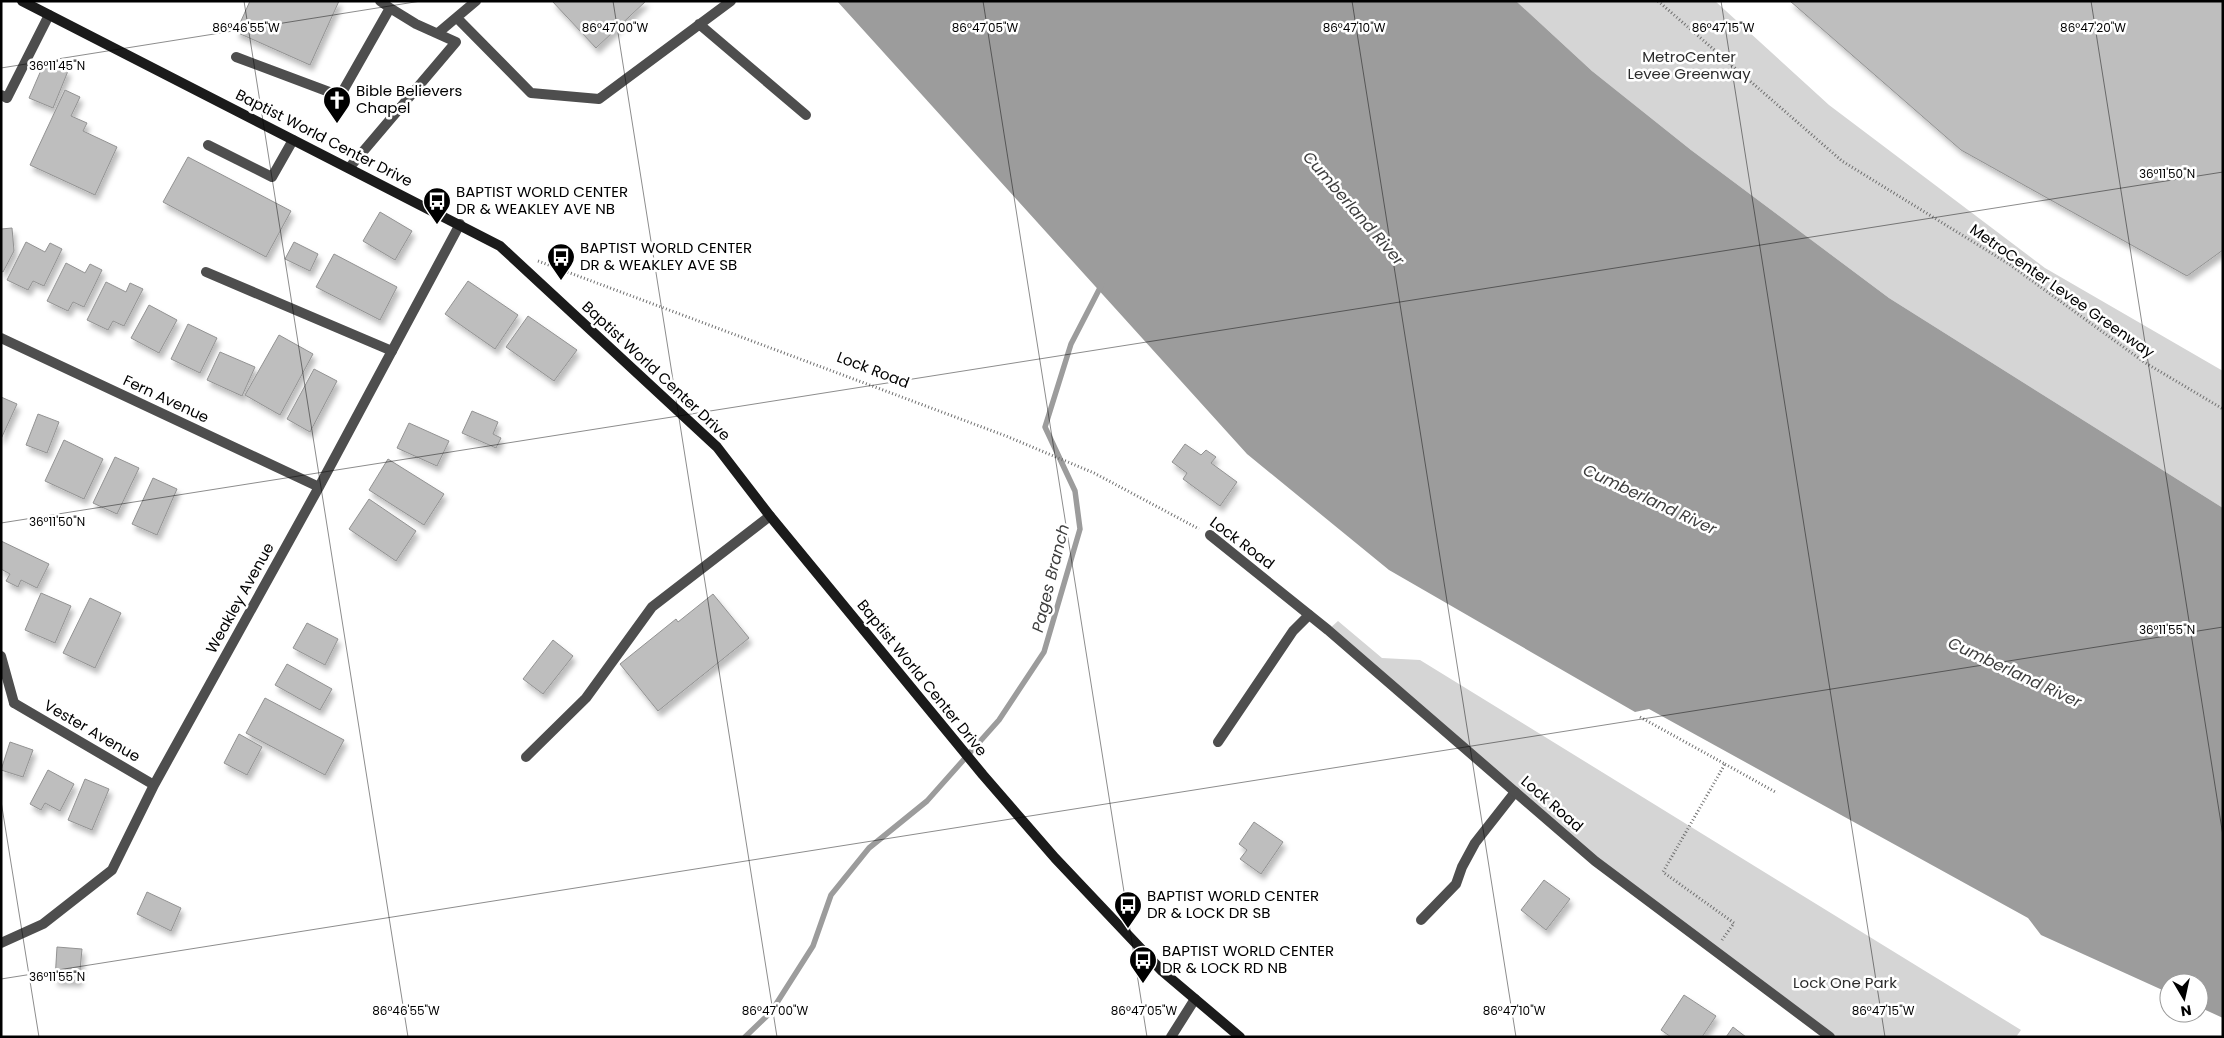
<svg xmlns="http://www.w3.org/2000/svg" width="2224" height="1038" font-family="Poppins,sans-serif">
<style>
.green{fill:#d5d5d5}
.water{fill:#9c9c9c}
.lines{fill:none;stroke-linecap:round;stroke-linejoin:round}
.stream{stroke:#9c9c9c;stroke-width:5.5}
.building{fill:#bebebe;stroke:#929292;filter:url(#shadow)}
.path{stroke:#707070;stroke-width:3;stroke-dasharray:1 2.5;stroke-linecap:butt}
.lane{stroke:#4e4e4e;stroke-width:10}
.street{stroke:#4e4e4e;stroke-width:10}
.secondary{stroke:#1b1b1b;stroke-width:10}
.ticks{fill:none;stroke:#000;stroke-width:1;stroke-opacity:0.45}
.labels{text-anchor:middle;stroke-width:5;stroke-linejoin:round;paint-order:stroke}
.park-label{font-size:15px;fill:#2c2c2c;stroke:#fff}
.poi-label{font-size:15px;fill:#000;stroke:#fff;text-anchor:start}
.street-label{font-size:15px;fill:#000;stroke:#fff}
.water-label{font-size:16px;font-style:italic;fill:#3d3d3d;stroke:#fff}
.ticks-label{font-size:12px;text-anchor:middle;fill:#000;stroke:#fff;stroke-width:5;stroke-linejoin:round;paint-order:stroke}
</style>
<defs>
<filter id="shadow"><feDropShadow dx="3" dy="5.5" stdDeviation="2.5" flood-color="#0004"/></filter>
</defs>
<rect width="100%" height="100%" fill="#fff"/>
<!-- green -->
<path class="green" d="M1516 1H1715L1829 105 2045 268 2223 371V508L1889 298 1691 150 1592 71Z
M1338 621 1382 658 1420 660 2021 1030 2016 1037H1830L1595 861 1328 630Z"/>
<!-- water -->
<path class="water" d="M837 1H1516L1592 71 1691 150 1889 298 2223 508V1018L2199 1007V983H2169V993L2041 935 2028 918 1649 709 1635 712 1389 570 1247 454Z"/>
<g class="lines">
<!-- stream -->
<path class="stream" d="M745 1037 771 1012 813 946 831 895 869 848 927 801 999 720 1044 652 1080 529 1075 491 1045 427 1071 344 1102 284"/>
</g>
<!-- building -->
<path class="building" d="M250 1H339L310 65 236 32Z
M552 1H646L596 48Z
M1790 1H2223V250L2187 276 1961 150Z
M45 61 68 71 53 108 29 98Z
M65 90 80 97 71 116 87 123 83 131 117 147 95 195 30 165Z
M188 157 291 211 266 257 163 202Z
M380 212 412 231 395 260 363 241Z
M12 228 14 251 3 272 1 271V229Z
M26 242 45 252 50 243 62 249 44 286 33 281 28 290 7 280Z
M294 242 318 254 310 271 285 259Z
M334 254 397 287 380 320 316 287Z
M66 263 85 273 90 264 102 270 84 307 73 302 68 311 47 301Z
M468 281 518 315 495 349 445 314Z
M106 282 126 292 130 283 143 289 124 326 113 321 108 330 87 320Z
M149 305 177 320 159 353 131 338Z
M528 316 577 350 554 381 506 347Z
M188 324 217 338 200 373 171 359Z
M279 335 313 354 280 415 245 395Z
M220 352 255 367 242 396 207 380Z
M314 369 337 381 310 432 287 419Z
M1 397 17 404 1 439Z
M472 411 498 422 493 434 501 438 496 448 462 433Z
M38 414 59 422 47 453 26 445Z
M409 423 449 441 437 466 397 448Z
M64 440 103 459 84 499 45 481Z
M1185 444 1201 455 1206 450 1216 457 1211 463 1237 482 1220 506 1183 479 1187 473 1172 462Z
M115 457 139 468 117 514 93 503Z
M388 459 444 494 424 525 369 490Z
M153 478 177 489 157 535 132 524Z
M369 499 416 531 396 561 349 529Z
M1 541 49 564 37 588 21 580 18 587 6 581 10 574 1 569Z
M41 593 71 606 55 643 25 630Z
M713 594 749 638 658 711 620 664 676 619 678 622Z
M90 598 121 613 95 668 63 653Z
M307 623 338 639 325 665 293 648Z
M553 640 573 656 543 694 523 679Z
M287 664 332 689 320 710 275 685Z
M265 698 344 740 325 775 246 733Z
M239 734 262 747 247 775 224 763Z
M10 742 33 750 23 777 1 770Z
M48 770 74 784 60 811 45 803 41 810 30 804Z
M85 779 109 789 92 830 68 820Z
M1254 822 1283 842 1261 874 1240 859 1247 850 1239 844Z
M1544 880 1570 899 1546 930 1521 910Z
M147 892 181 908 171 931 137 914Z
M57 947 82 949 79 981 55 980Z
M1684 995 1716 1016 1702 1037H1671L1661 1030Z
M1733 1027 1746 1037H1726Z"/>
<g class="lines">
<!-- path -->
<path class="path" d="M1658 1 1842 161 2009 264 2144 362 2223 409
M538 261 1006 436 1094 473 1199 529
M1640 717 1725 764 1663 872 1734 923 1722 940
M1725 764 1777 793"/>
<!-- lane -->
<path class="lane" d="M380 1 390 8
M457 18 531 93 599 99 731 1
M699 24 806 115
M438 33 476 1
M236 57 340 96 390 8 416 24 456 42 349 168
M1 95 7 98 49 15
M208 145 272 177 293 140
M206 272 392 351
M1 656 14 703
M1218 742 1293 631 1309 615
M526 757 586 698 652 607 770 516
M1421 920 1456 884 1462 867 1475 843 1515 792
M1171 1037 1195 999"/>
<!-- street -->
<path class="street" d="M1 338 319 487
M1210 535 1328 630 1595 861 1830 1037
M14 703 154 785
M1 943 43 924 112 870 154 785 319 487 460 224"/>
<!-- secondary -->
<path class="secondary" d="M22 1 500 246 717 447 770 516 983 775 1055 858 1162 971 1240 1037"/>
</g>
<!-- ticks -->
<path class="ticks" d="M244 1 408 1037M613 1 777 1037M983 1 1147 1037M1352 1 1516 1037M1721 1 1885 1037M2091 1 2223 836M1 68 421 1M1 523 2223 172M1 801 39 1037M1 979 2223 627"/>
<!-- icons -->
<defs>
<g id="church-pin" transform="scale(1.4375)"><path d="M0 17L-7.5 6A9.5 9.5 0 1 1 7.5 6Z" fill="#000" stroke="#fff"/><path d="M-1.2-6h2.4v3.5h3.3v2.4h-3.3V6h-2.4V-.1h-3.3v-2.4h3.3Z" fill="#fff"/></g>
<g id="bus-pin" transform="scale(1.4375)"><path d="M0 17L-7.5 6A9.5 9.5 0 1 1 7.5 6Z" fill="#000" stroke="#fff"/><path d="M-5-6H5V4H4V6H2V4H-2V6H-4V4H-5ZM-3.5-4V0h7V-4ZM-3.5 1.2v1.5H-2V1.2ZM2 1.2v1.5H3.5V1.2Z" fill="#fff"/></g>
</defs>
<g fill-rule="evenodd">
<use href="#church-pin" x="337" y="100"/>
<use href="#bus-pin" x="437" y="201"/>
<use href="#bus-pin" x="561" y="257"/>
<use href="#bus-pin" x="1128" y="905"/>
<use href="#bus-pin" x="1143" y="960"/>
</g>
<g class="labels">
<!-- park labels -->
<g class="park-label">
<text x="1689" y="62">MetroCenter<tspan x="1689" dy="17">Levee Greenway</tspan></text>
<text x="1845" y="988">Lock One Park</text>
</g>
<!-- poi labels -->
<g class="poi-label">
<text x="356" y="96">Bible Believers<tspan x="356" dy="17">Chapel</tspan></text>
<text x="456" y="197">BAPTIST WORLD CENTER<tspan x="456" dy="17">DR &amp; WEAKLEY AVE NB</tspan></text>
<text x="580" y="253">BAPTIST WORLD CENTER<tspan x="580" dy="17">DR &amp; WEAKLEY AVE SB</tspan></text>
<text x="1147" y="901">BAPTIST WORLD CENTER<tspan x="1147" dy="17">DR &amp; LOCK DR SB</tspan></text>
<text x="1162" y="956">BAPTIST WORLD CENTER<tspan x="1162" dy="17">DR &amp; LOCK RD NB</tspan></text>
</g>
<!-- street labels -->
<g class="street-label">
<text transform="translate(324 138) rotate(27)" y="5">Baptist World Center Drive</text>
<text transform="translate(2062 291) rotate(35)" y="5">MetroCenter Levee Greenway</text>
<text transform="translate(873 370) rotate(21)" y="5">Lock Road</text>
<text transform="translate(656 371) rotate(43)" y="5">Baptist World Center Drive</text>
<text transform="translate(166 399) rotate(25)" y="5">Fern Avenue</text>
<text transform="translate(1242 543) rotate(37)" y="5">Lock Road</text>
<text transform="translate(240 598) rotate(-61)" y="5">Weakley Avenue</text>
<text transform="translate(922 678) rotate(51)" y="5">Baptist World Center Drive</text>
<text transform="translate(92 731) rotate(30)" y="5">Vester Avenue</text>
<text transform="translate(1552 804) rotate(41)" y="5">Lock Road</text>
</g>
<!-- water labels -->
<g class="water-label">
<text transform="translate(1354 208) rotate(49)" y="6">Cumberland River</text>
<text transform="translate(1650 499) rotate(25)" y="6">Cumberland River</text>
<text transform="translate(1050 578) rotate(-76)" y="6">Pages Branch</text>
<text transform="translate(2015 672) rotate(25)" y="6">Cumberland River</text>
</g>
</g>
<g class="ticks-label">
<text x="246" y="32">86°46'55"W</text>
<text x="615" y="32">86°47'00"W</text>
<text x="985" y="32">86°47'05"W</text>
<text x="1354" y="32">86°47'10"W</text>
<text x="1723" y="32">86°47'15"W</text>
<text x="2093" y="32">86°47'20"W</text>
<text x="57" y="70">36°11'45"N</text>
<text x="2167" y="178">36°11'50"N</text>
<text x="57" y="526">36°11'50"N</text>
<text x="2167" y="634">36°11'55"N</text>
<text x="57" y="981">36°11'55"N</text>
<text x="406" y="1015">86°46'55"W</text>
<text x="775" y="1015">86°47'00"W</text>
<text x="1144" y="1015">86°47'05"W</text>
<text x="1514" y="1015">86°47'10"W</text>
<text x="1883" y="1015">86°47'15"W</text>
</g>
<!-- border -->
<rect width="2224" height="1038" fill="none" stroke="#000000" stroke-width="5"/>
<!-- north arrow -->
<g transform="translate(2184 998) rotate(171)"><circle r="24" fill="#ffffff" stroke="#999999"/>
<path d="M0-4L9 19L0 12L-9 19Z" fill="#000000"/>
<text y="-8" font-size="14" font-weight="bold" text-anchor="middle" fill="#000000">N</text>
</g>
</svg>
